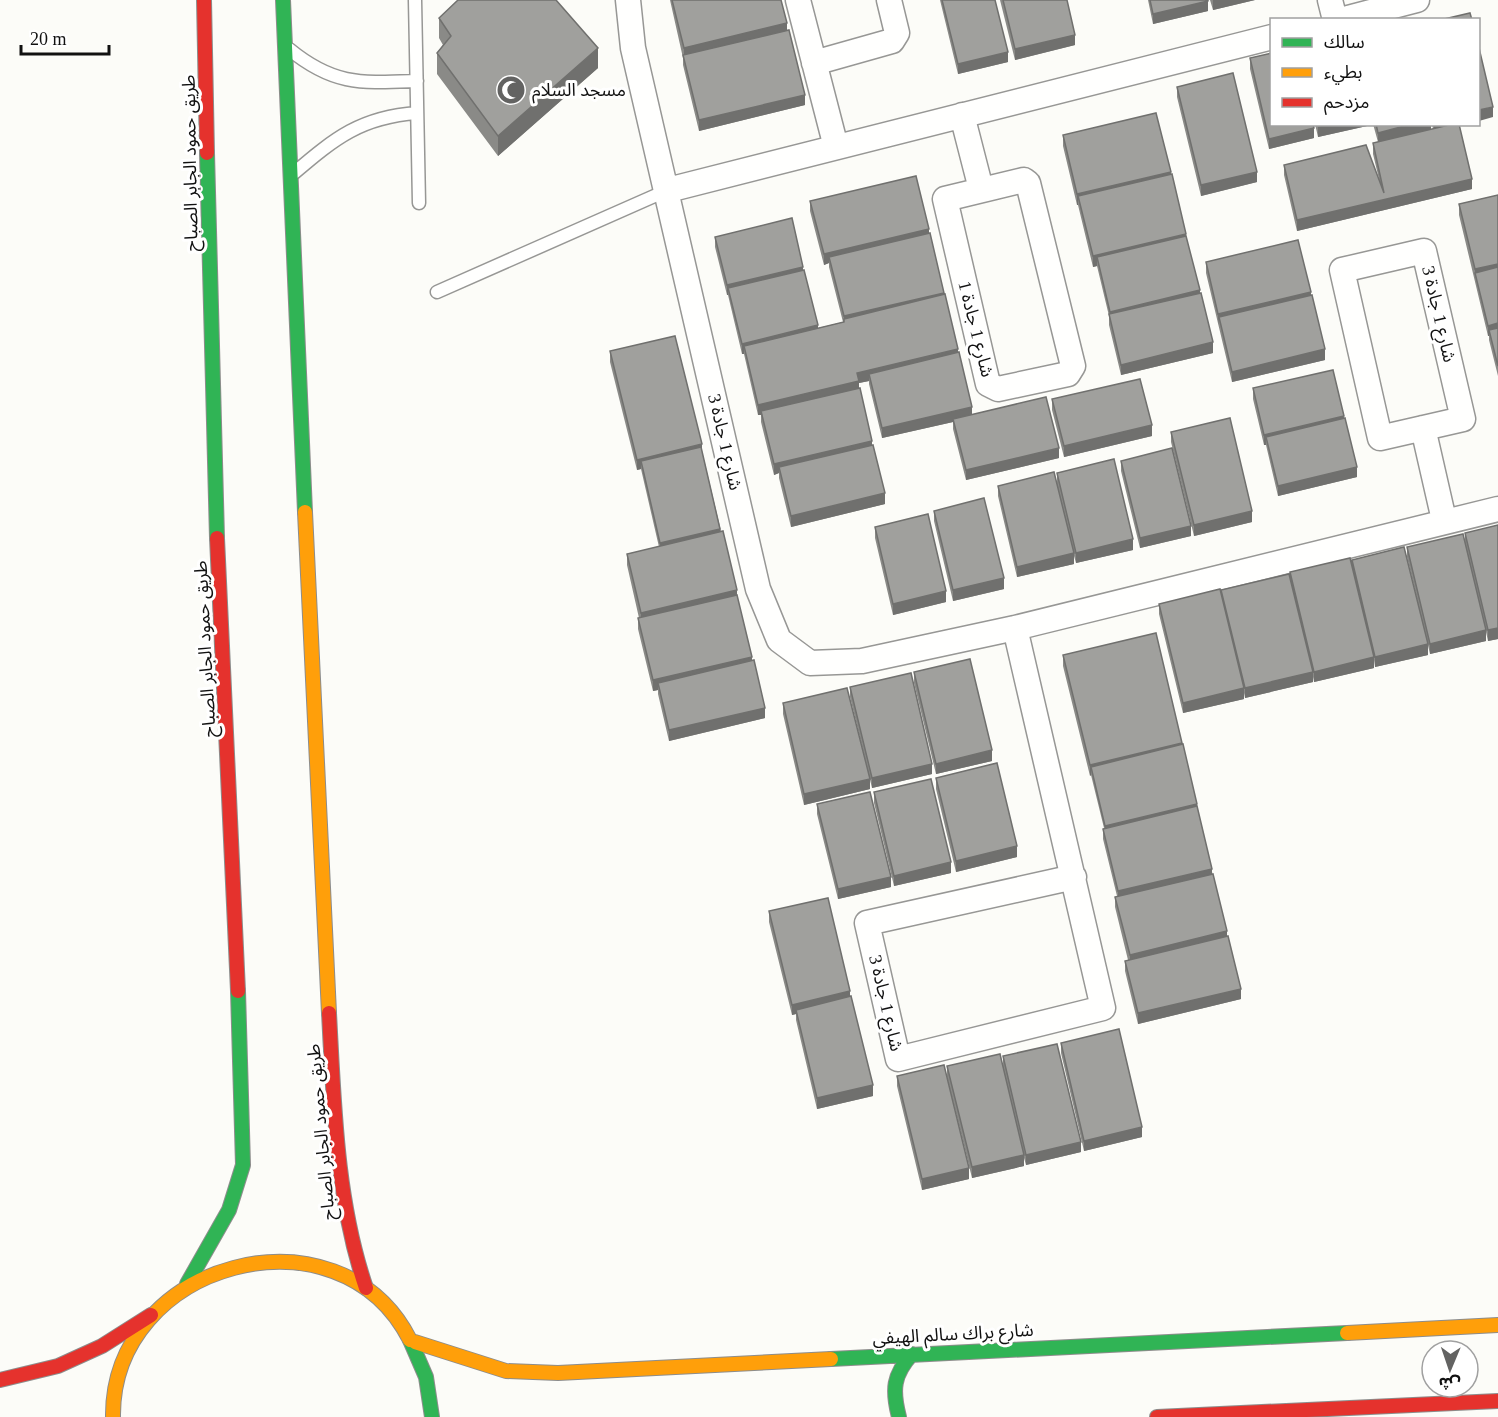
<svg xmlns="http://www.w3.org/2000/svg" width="1498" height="1417" font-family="'Times New Roman','Noto Sans Arabic',serif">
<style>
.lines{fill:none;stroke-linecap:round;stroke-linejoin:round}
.lane-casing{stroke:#979795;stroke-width:15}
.street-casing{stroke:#979795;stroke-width:27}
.fast-casing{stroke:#8d8d8c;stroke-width:16}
.slow-casing{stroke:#8d8d8c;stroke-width:16}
.jam-casing{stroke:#8d8d8c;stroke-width:16}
.lane{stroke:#fffffe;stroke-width:12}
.street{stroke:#fffffe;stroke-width:24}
.fast{stroke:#30b455;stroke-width:14}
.slow{stroke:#ff9f0a;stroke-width:14}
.jam{stroke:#e5322d;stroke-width:14}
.wall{fill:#8a8a87}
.shaded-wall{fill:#70706e}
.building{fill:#a0a09d;stroke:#70706e;stroke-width:1.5}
.labels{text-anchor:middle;stroke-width:6;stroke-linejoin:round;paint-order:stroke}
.poi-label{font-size:18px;fill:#111;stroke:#fff;text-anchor:start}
.street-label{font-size:18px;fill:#111;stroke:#fff}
</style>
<rect width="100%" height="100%" fill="#fcfcf8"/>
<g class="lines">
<!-- lane casing -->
<g class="lane-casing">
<path id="lane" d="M415 0 419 203
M289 49C334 86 362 83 417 81
M294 173C335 138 361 117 417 113
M437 292 668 190"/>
</g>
<!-- street casing -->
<g class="street-casing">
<path id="street" d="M628 0 633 48 758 589 779 640 810 663 862 661 1015 628 1498 509
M798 0 836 147
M1330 0 1335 20
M1340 20 1417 0
M814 63 892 41 897 33 889 0
M962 115 981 189
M1024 180 1028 183 1073 366 1068 374 998 389 988 384 945 199Z
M668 190 1272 37
M1424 251 1463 419 1380 438 1342 270Z
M1423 428 1444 520
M1015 628 1103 1008 898 1059 867 923 1074 877"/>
</g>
<!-- fast casing -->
<g class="fast-casing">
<path id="fast" d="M283 0 305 512
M207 153 217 538
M187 1284 229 1210 243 1165 238 991
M410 1340 426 1377 432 1417
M831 1359 1347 1333
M899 1417C892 1390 893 1375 912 1354"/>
</g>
<!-- slow casing -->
<g class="slow-casing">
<path id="slow" d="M305 512 329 1013
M1347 1333 1498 1325
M415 1342 506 1371 558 1373 831 1359
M113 1417C111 1262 339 1200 410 1340"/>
</g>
<!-- jam casing -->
<g class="jam-casing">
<path id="jam" d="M204 0 207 153
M217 538 238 991
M329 1013C334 1105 336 1200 366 1288
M0 1380 58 1366 102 1346 151 1315
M1157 1417 1498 1401"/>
</g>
<!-- lane -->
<use href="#lane" class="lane"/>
<!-- street -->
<use href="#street" class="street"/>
<!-- fast -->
<use href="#fast" class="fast"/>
<!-- slow -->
<use href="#slow" class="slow"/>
<!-- jam -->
<use href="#jam" class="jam"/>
</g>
<!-- wall -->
<path class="wall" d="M670 0H781L787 30 805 105 699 131 683 65V58Z
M940 0H995L1008 62 958 74Z
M1000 0H1067L1075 45 1015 60Z
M1148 0H1208V11L1153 24Z
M1210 0H1255L1213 10Z
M439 18 598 68 498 156 437 74V53L443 45 439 38Z
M1250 58 1314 138 1269 149 1250 69Z
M1177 87 1257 182 1201 196 1177 97Z
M1315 124H1367V126L1318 137Z
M1373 124H1431V130L1433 129 1432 124H1462L1459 125 1472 189 1297 231 1284 175V165L1379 179 1373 154V143L1378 142Z
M1063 135 1171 175 1200 293 1213 353 1121 375 1109 325V316L1097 266 1093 267 1078 205H1077L1063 146Z
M1498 195V376L1489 340V336H1488L1459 215V204Z
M810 201 929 233 958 352 972 415 1059 458 966 480 953 429V422L882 438 869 384V381L859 383V388L872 445 885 504 791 527 779 478V473L774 475 761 422V415H758L744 354H742L728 295H727L715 247V237L803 270 818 328 843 322 829 267V263L824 265 810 211Z
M1206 262 1311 295 1325 360 1232 382 1206 273Z
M610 351 702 451 752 661 765 718 669 741 658 694V690L653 691 638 629V618H639L627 565V554L659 547 641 469 637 470 610 362Z
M1253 388 1344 418 1357 477 1278 496 1266 445H1264L1253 399Z
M1052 399 1152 436 1064 457 1052 410Z
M1171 432 1252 522 1194 536 1171 442Z
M1121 461 1191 536 1140 548 1121 471Z
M1057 473 1133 550 1076 563 1074 556V564L1017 577 998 496V486L1057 483Z
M934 511 1004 589 953 601 934 521Z
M1498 525V639L1488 641 1486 632V641L1430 654 1407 557V547L1465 541V533Z
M875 527 946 602 893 615 875 538Z
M1352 560 1428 655 1375 667 1374 660V668L1314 682 1313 677V682L1245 698 1244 693V699L1183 713 1159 614V604L1221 596V590L1290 578V572L1352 568Z
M1063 655 1182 745 1197 806 1241 999 1138 1024 1125 971V961L1128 960 1115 907V897L1117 896 1103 839V829L1104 828 1091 775 1090 776 1063 666Z
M914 672 992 761 936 774 914 683Z
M850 687 932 774 872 788 850 697Z
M783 703 870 789 804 805 783 714Z
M936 778 1017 857 956 872 936 789Z
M874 792 951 873 894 886 874 803Z
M817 804 891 887 838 899 817 814Z
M769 911 850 997 873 1096 817 1109 796 1020V1014L792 1015 769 922Z
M1061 1043 1142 1137 1084 1151 1061 1053Z
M1003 1056 1081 1152 1026 1165 1024 1158V1166L972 1178 947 1077V1066L1003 1064Z
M897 1076 969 1179 922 1190 897 1086Z"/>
<!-- shaded-wall -->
<path class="shaded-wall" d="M1213 0H1255L1213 10Z
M1208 1V11L1153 24V14Z
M787 23V34L684 56V48Z
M1075 35V45L1015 60V49Z
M598 48V68L498 156V136Z
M1008 52V62L958 74V64Z
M805 95V105L699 131V120Z
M1493 107V117L1479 121V110Z
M1327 124H1367V126L1318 137V127Z
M1412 124H1431V131L1378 143V133Z
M1434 124H1462L1434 131Z
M1314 128V138L1269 149V139Z
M1171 172V183L1078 196V205H1077V194Z
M1257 172V182L1201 196V185Z
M1472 179V189L1297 231V220Z
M929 229V239L829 257V263L824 265V254Z
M1186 234V244L1097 257V266L1093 267V256Z
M1498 264V274L1475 273V280V269Z
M803 267V278L728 288V295H727V285Z
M1200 290V301L1110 322V312Z
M1311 292V303L1219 317 1218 325V314Z
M944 293V303L844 327V316Z
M1498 323V334L1489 330V336H1488V326Z
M818 325V336L744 346V354H742V344Z
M1213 342V353L1121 375V365Z
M958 349V359L869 374V381L859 383V391L761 411V415H758V405L857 373Z
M1325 349V360L1232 382V372Z
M972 407V417L953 419V422L882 438V428Z
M1344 416V426L1266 437V445H1264V435Z
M1152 425V436L1064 457V446Z
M872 441V452L779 467V473L774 475V464Z
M702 444V455L641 461V469L637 470V460Z
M1059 448V458L966 480V470Z
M1357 467V477L1278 496V486Z
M885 493V504L791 527V516Z
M1252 511V522L1194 536V525Z
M1191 526V536L1140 548V538Z
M720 529V540L660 554V543Z
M1133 539V550L1076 563V553Z
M1074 553V564L1017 577V567Z
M1004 578V589L953 601V590Z
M737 590V601L641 623V613Z
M946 591V602L893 615V604Z
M1498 628V639L1488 641V630Z
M1486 630V641L1430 654V644Z
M1428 644V655L1375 667V657Z
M752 657V667L658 683V690L653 691V680Z
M1374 657V668L1314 682V672Z
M1313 672V682L1245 698V688Z
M1244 688V699L1183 713V703Z
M765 708V718L669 741V730Z
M1182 743V754L1091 767V775L1090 776V765Z
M992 750V761L936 774V764Z
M932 764V774L872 788V778Z
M870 779V789L804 805V794Z
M1197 804V814L1105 836V826Z
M1017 846V857L956 872V861Z
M951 862V873L894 886V876Z
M1212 869V879L1118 902V891Z
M891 877V887L838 899V889Z
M1227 931V942L1130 965V955Z
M1241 989V999L1138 1024V1013Z
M850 991V1001L796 1010V1014L792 1015V1005Z
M873 1085V1096L817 1109V1098Z
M1142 1127V1137L1084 1151V1141Z
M1081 1142V1152L1026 1165V1155Z
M1024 1155V1166L972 1178V1167Z
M969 1168V1179L922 1190V1179Z"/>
<!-- building -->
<path class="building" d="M458 0H556L598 48 498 136 437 53 451 36 439 18Z
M672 0H781L787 23 684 48Z
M942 0H995L1008 52 958 64Z
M1003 0H1067L1075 35 1015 49Z
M1150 0H1208V1L1153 14Z
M1470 13 1472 20H1440Z
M789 30 805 95 699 120 683 55Z
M1479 48 1493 107 1479 110Z
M1272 53V124H1313L1314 128 1269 139 1250 58Z
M1233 73 1257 172 1201 185 1177 87Z
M1156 113 1171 172 1077 194 1063 135Z
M1376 124H1412L1378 133Z
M1453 124H1459L1472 179 1297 220 1284 165 1366 145 1384 193 1373 143Z
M1172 174 1186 234 1093 256 1078 196Z
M916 176 929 229 824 254 810 201Z
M1498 195V264L1475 269 1459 204Z
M792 218 803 267 727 285 715 237Z
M930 233 944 293 844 316 829 257Z
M1186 236 1200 290 1110 312 1097 257Z
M1298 240 1311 292 1218 314 1206 262Z
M1498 267V323L1488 326 1475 273Z
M804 270 818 325 742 344 728 288Z
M1201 293 1213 342 1121 365 1109 314Z
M945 294 958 349 857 373 859 381 758 405 744 346 844 322V319Z
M1312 295 1325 349 1232 372 1219 317Z
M1498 328V366L1489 330Z
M675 336 702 444 637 460 610 351Z
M959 352 972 407 882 428 869 374Z
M1333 370 1344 416 1264 435 1253 388Z
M1140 379 1152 425 1064 446 1052 399Z
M860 388 872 441 774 464 761 411Z
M1046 397 1059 448 966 470 953 419Z
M1230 418 1252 511 1194 525 1171 432Z
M1345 418 1357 467 1278 486 1266 437Z
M873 445 885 493 791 516 779 467Z
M701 447 720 529 660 543 641 461Z
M1172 448 1191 526 1140 538 1121 461Z
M1114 459 1133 539 1076 553 1057 473Z
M1054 472 1074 553 1017 567 998 486Z
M984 498 1004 578 953 590 934 511Z
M928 514 946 591 893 604 875 527Z
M1498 525V628L1488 630 1465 533Z
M723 531 737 590 641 613 627 554Z
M1463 534 1486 630 1430 644 1407 547Z
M1404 547 1428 644 1375 657 1352 560Z
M1350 558 1374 657 1314 672 1290 572Z
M1289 574 1313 672 1245 688 1221 590Z
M1220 589 1244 688 1183 703 1159 604Z
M737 595 752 657 653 680 638 618Z
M1156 633 1182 743 1090 765 1063 655Z
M970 659 992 750 936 764 914 672Z
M754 660 765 708 669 730 658 683Z
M911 673 932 764 872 778 850 687Z
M847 688 870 779 804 794 783 703Z
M1183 744 1197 804 1105 826 1091 767Z
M997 763 1017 846 956 861 936 778Z
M931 779 951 862 894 876 874 792Z
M870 792 891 877 838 889 817 804Z
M1197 806 1212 869 1118 891 1103 829Z
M1213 874 1227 931 1130 955 1115 897Z
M828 898 850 991 792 1005 769 911Z
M1228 936 1241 989 1138 1013 1125 961Z
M851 996 873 1085 817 1098 796 1010Z
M1119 1029 1142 1127 1084 1141 1061 1043Z
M1057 1044 1081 1142 1026 1155 1003 1056Z
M1000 1054 1024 1155 972 1167 947 1066Z
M944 1065 969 1168 922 1179 897 1076Z"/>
<!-- icons -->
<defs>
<g id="mosque-disc" transform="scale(1.5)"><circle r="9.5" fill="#636362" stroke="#fff"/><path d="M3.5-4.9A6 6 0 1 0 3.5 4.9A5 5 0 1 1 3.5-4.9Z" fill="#fff"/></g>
</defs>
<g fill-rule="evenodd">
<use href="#mosque-disc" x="511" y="90"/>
</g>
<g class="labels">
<!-- poi labels -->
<g class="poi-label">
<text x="532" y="96">مسجد السلام</text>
</g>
<!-- street labels -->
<g class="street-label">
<text transform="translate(190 163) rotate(-91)" y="6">طريق حمود الجابر الصباح</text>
<text transform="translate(1439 314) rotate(77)" y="6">شارع 1 جادة 3</text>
<text transform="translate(976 329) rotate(76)" y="6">شارع 1 جادة 1</text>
<text transform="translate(725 442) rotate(77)" y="6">شارع 1 جادة 3</text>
<text transform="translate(205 649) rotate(-93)" y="6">طريق حمود الجابر الصباح</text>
<text transform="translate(886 1003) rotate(77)" y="6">شارع 1 جادة 3</text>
<text transform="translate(321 1132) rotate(-95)" y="6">طريق حمود الجابر الصباح</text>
<text transform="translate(953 1334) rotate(-3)" y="6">شارع براك سالم الهيفي</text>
</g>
</g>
<!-- legend -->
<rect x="1270" y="18" width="210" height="108" fill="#ffffff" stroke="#a0a0a0" stroke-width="1.5"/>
<rect x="1282" y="38" width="30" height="9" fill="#30b455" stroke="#a0a0a0" stroke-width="1.5"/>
<text x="1324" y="48" font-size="18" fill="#111111">سالك</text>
<rect x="1282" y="68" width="30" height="9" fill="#ff9f0a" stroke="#a0a0a0" stroke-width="1.5"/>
<text x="1324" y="78" font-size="18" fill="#111111">بطيء</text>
<rect x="1282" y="98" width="30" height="9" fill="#e5322d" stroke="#a0a0a0" stroke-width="1.5"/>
<text x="1324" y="108" font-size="18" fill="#111111">مزدحم</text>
<!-- north arrow -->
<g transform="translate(1450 1369) rotate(182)"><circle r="28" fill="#ffffff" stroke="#a0a0a0" stroke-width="1.5"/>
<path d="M0-4.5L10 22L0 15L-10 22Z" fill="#636362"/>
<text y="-9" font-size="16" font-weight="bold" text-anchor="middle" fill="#111111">ش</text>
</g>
<!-- scale -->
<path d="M21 45v9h88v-9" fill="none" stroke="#111111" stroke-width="3"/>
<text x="30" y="45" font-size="18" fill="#111111" stroke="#ffffff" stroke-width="4.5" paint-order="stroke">20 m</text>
</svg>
